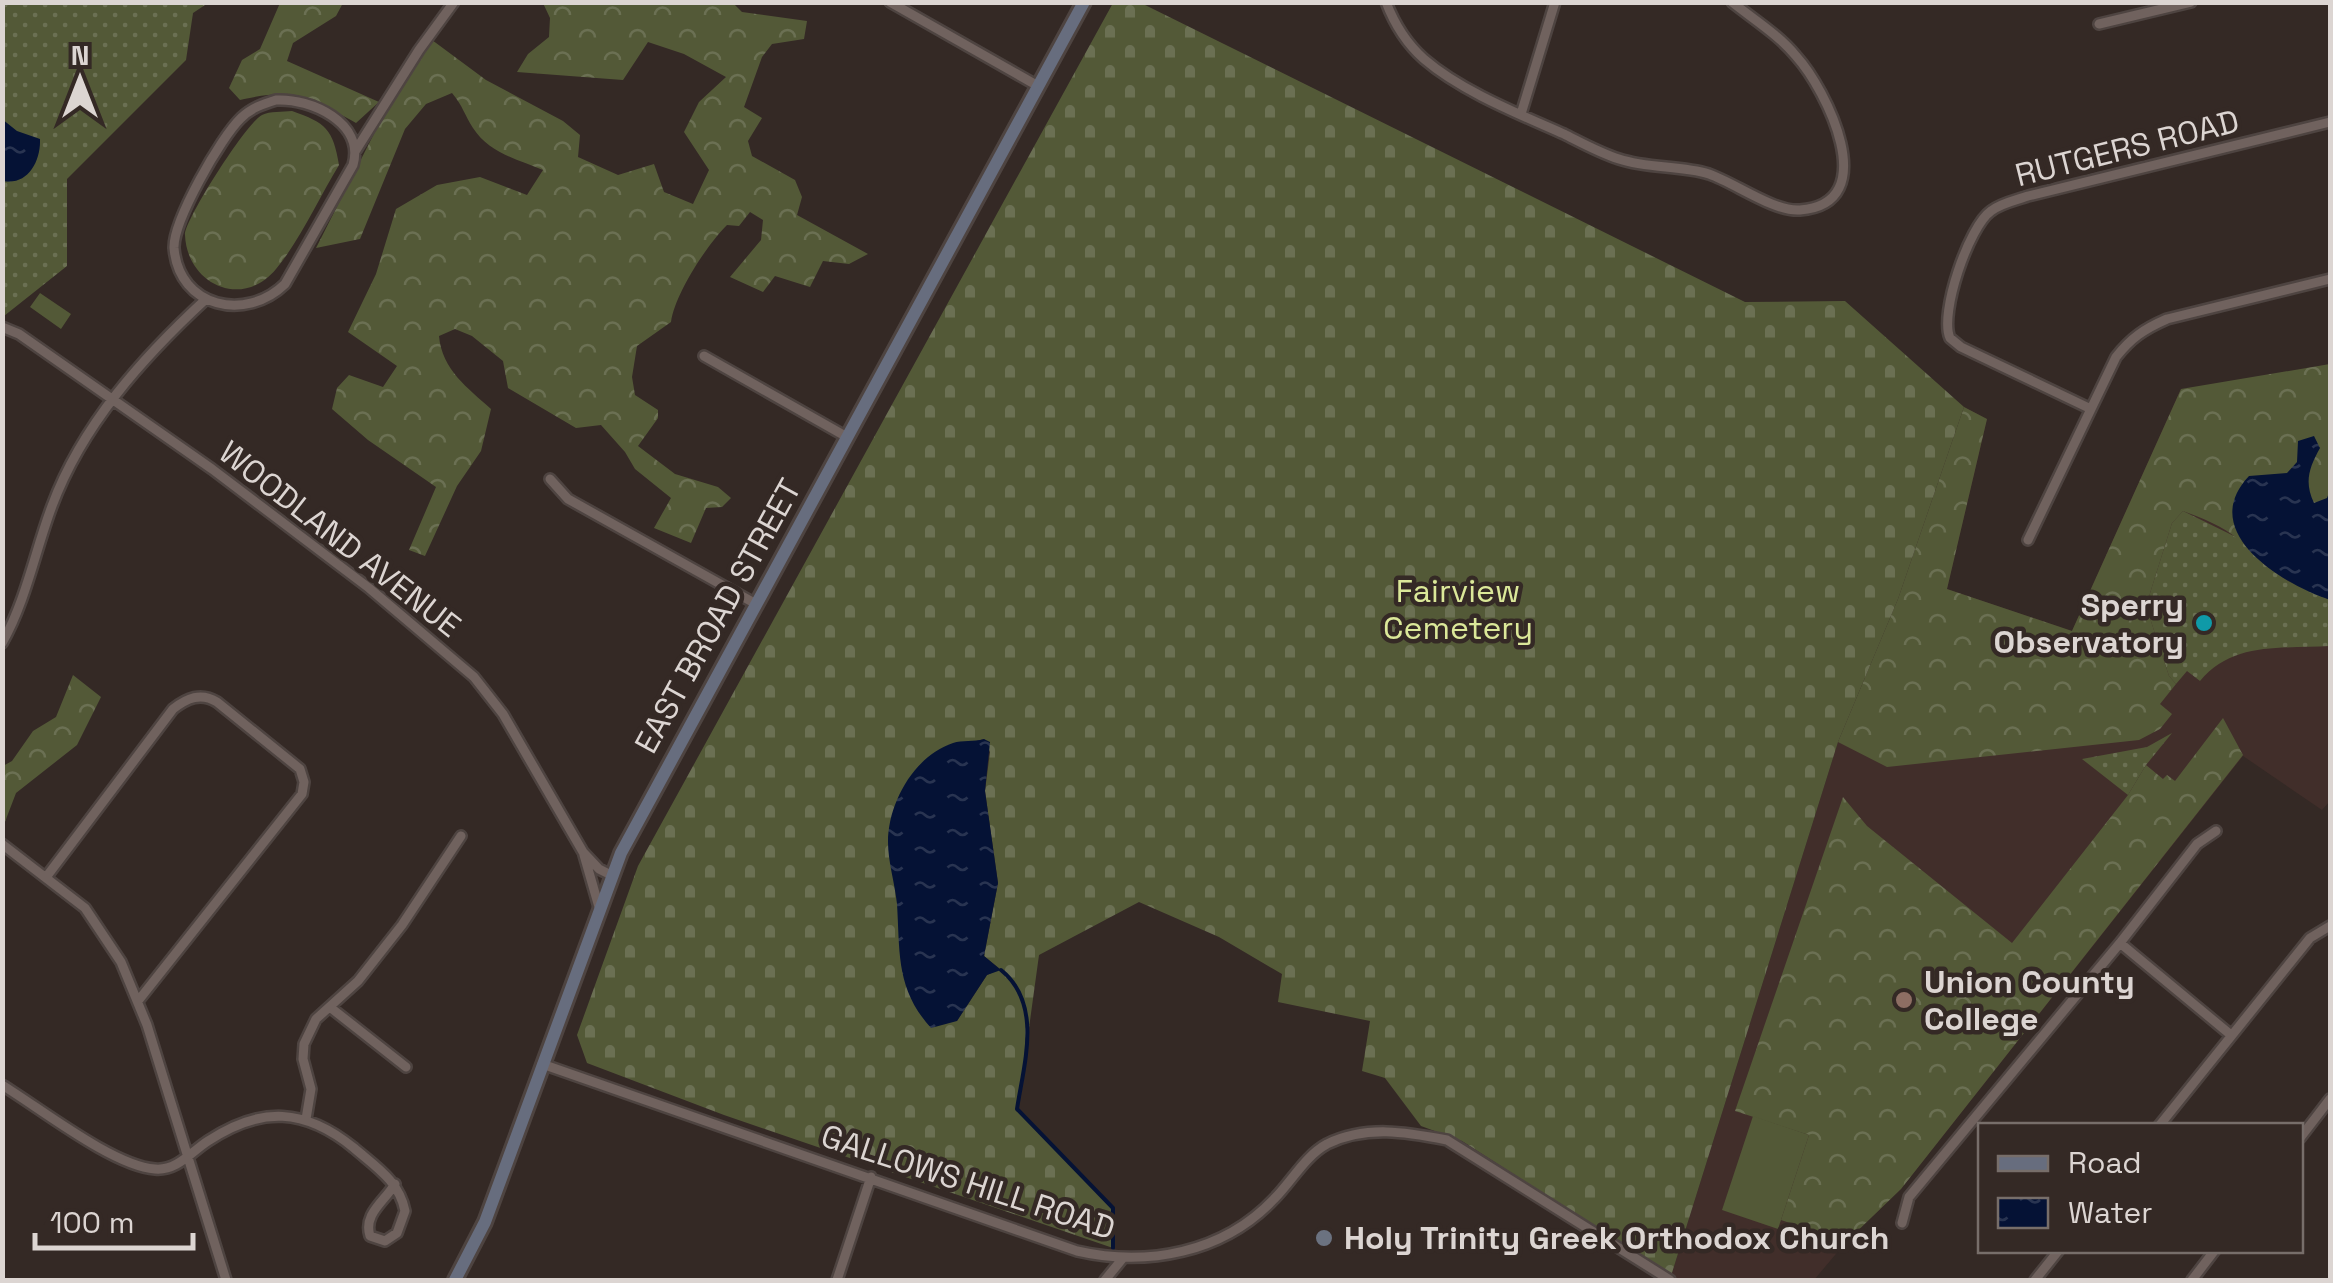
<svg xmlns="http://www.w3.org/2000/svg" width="2333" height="1283" font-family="'Space Grotesk',sans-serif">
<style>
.education{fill:#412e2a}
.grass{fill:url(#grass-dots)}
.forest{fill:url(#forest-crowns)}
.cemetery{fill:url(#cemetery-stones);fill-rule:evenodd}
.pitch{fill:#535937}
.water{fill:url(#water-ripples)}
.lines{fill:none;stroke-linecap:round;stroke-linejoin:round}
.stream{stroke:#051235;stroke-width:4}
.street-casing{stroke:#4e4441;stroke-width:14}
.secondary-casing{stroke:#4e4441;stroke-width:18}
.street{stroke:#70625e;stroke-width:9}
.secondary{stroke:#676d7e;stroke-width:12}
.culture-dot{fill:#0f9aa8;stroke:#342925;stroke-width:4}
.education-dot{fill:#8d6e63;stroke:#342925;stroke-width:4}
.worship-dot{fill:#6b7280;stroke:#342925;stroke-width:4}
.labels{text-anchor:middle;stroke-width:9;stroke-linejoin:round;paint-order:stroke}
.street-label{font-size:32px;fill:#dcd5d2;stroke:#342925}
.park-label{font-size:32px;fill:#dbe899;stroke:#342925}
.poi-label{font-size:32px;font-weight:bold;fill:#dcd5d2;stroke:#342925;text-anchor:start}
</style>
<defs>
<pattern id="grass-dots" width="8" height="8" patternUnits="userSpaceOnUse" patternTransform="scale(2.5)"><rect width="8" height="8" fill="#535937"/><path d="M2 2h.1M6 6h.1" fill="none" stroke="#6b7053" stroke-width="1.8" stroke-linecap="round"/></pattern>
<pattern id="forest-crowns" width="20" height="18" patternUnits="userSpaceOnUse" patternTransform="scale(2.5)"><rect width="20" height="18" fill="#535937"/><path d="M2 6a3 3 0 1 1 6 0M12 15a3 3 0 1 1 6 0" fill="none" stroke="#6b7053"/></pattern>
<pattern id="cemetery-stones" width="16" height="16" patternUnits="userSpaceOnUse" patternTransform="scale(2.5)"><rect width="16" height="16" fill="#535937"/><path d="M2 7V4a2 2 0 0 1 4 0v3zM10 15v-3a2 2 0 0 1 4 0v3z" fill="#6b7053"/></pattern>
<pattern id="water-ripples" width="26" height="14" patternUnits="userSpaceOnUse" patternTransform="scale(2.5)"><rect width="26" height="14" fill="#051235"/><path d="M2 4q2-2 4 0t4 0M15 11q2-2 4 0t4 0" fill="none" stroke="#293451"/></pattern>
</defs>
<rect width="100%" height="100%" fill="#342925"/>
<!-- education -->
<path class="education" d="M2330 364V801L2322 810 2243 756 1901 1189 1846 1242 1814 1280H1679L1671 1276 1838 742 1898 599 1964 407 1987 419 1947 589 2072 631 2180 391Z"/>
<!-- grass -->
<path class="grass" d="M2 3H208L193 13 186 60 67 179V266L4 316Z
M2183 511 2238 538 2265 565 2288 581 2330 600V646C2283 649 2233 641 2200 681L2187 671 2176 684 2169 676 2146 606 2172 523Z
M2172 733 2146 765 2128 795 2082 759 2147 747Z"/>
<!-- forest -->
<path class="forest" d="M732 2 742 12 807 21 804 39 772 44 762 57 744 107 762 118 748 141 752 156 795 180 802 197 797 215 868 254 849 264 823 261 810 287 775 276 763 292 730 277 761 240 763 220 750 212 739 226 727 225C706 246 675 294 671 322L637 346 632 377 635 395 658 410V418L638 446 675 474 718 487 731 498 722 507 706 508 691 543 654 528 671 498 635 469 625 452 601 425 576 428 508 388 503 361 472 336 455 329 439 336C442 370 468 388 491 409L481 451 457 486 425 556 409 550 436 487 368 440 332 409 337 388 349 375 383 387 397 366 348 332 376 274 396 209 437 185 480 177 527 195 543 170C517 159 489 153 473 128 465 116 463 106 452 93L426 104 405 129 360 239 316 248 384 114 432 40 486 80 563 121 580 135 578 157 618 175 654 164 664 192 693 204 709 170 684 132 699 102 726 77 684 54 648 42 623 80 517 72 528 54 549 37 550 18 543 3Z
M280 3H343L336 16 293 43 287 61 379 102 356 123C309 97 295 87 240 100L229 88 242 60 260 49Z
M292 111C326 123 333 129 339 165 320 196 299 242 276 269 242 310 187 284 185 235 184 221 247 122 262 115 270 111 283 112 292 111Z
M2330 364V600C2283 584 2275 569 2239 540 2223 526 2202 518 2183 511L2172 523 2146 606 2169 676 2176 684 2160 704 2172 714 2160 729 2139 740 1887 767 1838 742 1898 599 1964 407 1987 419 1947 589 2072 631 2181 389Z
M73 675 101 697 77 745 16 793 3 827V766L12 761 33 731 56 717Z
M2223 718 2243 755 1901 1189 1846 1242 1781 1220 1809 1135 1735 1111 1843 797 1867 826 2012 943 2128 795 2146 765 2163 779 2167 775 2175 781Z"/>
<!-- cemetery -->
<path class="cemetery" d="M1113 3H1141L1745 302 1845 301 1964 407 1898 599 1838 742 1671 1276 1462 1141 1421 1126 1385 1078 1362 1071 1370 1021 1278 1002 1282 974 1219 937 1139 902 1039 955 1018 1108 1113 1208V1248L724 1115 587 1063 577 1035 638 866ZM984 739 990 752 985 791 998 883 984 956 1000 969 987 975 957 1021 895 881 888 842 976 741Z"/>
<!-- pitch -->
<path class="pitch" d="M40 293 71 314 61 329 30 307Z
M1753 1116 1809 1135 1778 1229 1722 1210Z"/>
<!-- water -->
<path class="water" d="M2 119 17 131 40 139C41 162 27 186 3 181Z
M2314 436 2320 448C2309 468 2304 482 2314 503L2327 498 2330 490V600C2282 584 2196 532 2249 476L2287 473 2297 462 2298 441Z
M984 739 990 742 985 791 998 883 984 956 1001 970 987 975 957 1021 931 1028C896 989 900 954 897 904 895 884 888 862 888 842 888 803 914 756 953 743 962 740 974 742 984 739Z"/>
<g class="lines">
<!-- stream -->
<path class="stream" d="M1001 970C1043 1004 1024 1063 1017 1109L1113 1208V1248"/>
<!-- street casing -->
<g class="street-casing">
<path id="street" d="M890 2 1038 86
M1386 2C1394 23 1407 44 1424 59 1461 91 1519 114 1564 134 1582 143 1600 153 1619 159 1649 169 1680 165 1709 174 1735 183 1774 212 1800 210 1884 204 1826 89 1796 56 1779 35 1753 19 1732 2
M2099 24 2191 2
M276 100C311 98 365 123 353 165L285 284C246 322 179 308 174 248 173 221 221 137 241 118 251 108 263 104 276 100Z
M1521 114 1555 2
M356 150 419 50 454 2
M2 327 19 334 212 469 369 588 474 677 503 714 583 852 599 869 611 875
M704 356 847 437
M2091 409 1961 347 1950 338C1939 314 1969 226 1991 211 2001 203 2017 200 2028 196L2330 122
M550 479 568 499 756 604
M2028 540 2116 357C2131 338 2144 329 2167 319L2330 279
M2 643C26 601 35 551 52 506 82 425 143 357 206 299
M2 844 85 908 121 962 147 1025 226 1280
M584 855 599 907
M47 876 173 709C187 698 201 692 217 702L300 769 304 782 302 794 138 1001
M2120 943 2231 1035
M331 1008 406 1067
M542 1064 1077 1251C1147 1267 1223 1253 1274 1199 1292 1181 1305 1156 1327 1144 1366 1125 1406 1132 1447 1140L1670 1280
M2 1085C40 1108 113 1166 155 1169 177 1171 191 1152 208 1141 261 1106 305 1108 354 1148 376 1167 399 1181 405 1211L397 1233 385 1241 370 1236C363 1214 384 1202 395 1184
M306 1119 311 1089 303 1059 304 1044 316 1019 358 981 402 925 461 836
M2159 1126 2310 938 2330 926
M2300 1138 2330 1099
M1902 1223 1909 1197 2120 943 2197 844 2216 831
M837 1280 871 1177
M1105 1280 1123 1258
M2035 1280 2059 1250
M2192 1280 2215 1250"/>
</g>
<!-- secondary casing -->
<g class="secondary-casing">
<path id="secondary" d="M455 1280 485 1222 621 853 1084 2"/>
</g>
<!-- street -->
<use href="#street" class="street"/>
<!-- secondary -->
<use href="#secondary" class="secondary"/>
</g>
<!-- markers -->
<circle class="culture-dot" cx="2204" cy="623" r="10"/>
<circle class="education-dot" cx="1904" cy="1000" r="10"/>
<circle class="worship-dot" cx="1324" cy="1238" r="10"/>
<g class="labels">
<!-- street labels -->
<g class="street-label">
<text transform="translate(2127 148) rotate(-14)" y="11">RUTGERS ROAD</text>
<text transform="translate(340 539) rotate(38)" y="11">WOODLAND AVENUE</text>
<text transform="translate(718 616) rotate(-61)" y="11">EAST BROAD STREET</text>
<text transform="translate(968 1182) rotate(18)" y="11">GALLOWS HILL ROAD</text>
</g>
<!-- park labels -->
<g class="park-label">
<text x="1458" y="602">Fairview<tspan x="1458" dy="37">Cemetery</tspan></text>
</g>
<!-- poi labels -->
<g class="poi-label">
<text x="2184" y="616" text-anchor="end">Sperry<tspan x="2184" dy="37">Observatory</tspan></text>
<text x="1924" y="993">Union County<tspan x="1924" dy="37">College</tspan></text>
<text x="1344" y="1249">Holy Trinity Greek Orthodox Church</text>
</g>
</g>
<!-- border -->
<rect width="2333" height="1283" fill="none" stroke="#dcd5d2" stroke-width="10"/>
<!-- legend -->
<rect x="1978" y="1123" width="325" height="130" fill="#342925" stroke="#776e6a" stroke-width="2.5"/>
<rect x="1998" y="1156" width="50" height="15" fill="#676d7e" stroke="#776e6a" stroke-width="2.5"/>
<text x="2068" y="1173" font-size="30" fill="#dcd5d2">Road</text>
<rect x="1998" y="1198" width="50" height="30" fill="url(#water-ripples)" stroke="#776e6a" stroke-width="2.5"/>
<text x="2068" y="1223" font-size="30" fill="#dcd5d2">Water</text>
<!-- north arrow -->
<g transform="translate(80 80)" stroke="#342925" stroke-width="8" paint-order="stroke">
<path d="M0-8L18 38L0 25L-18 38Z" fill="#dcd5d2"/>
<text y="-15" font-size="28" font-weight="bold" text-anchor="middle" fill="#dcd5d2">N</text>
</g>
<!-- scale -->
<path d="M35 1233v15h158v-15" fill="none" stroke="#dcd5d2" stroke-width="5"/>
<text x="50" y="1233" font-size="30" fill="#dcd5d2" stroke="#342925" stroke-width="8" paint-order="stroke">100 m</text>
</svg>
